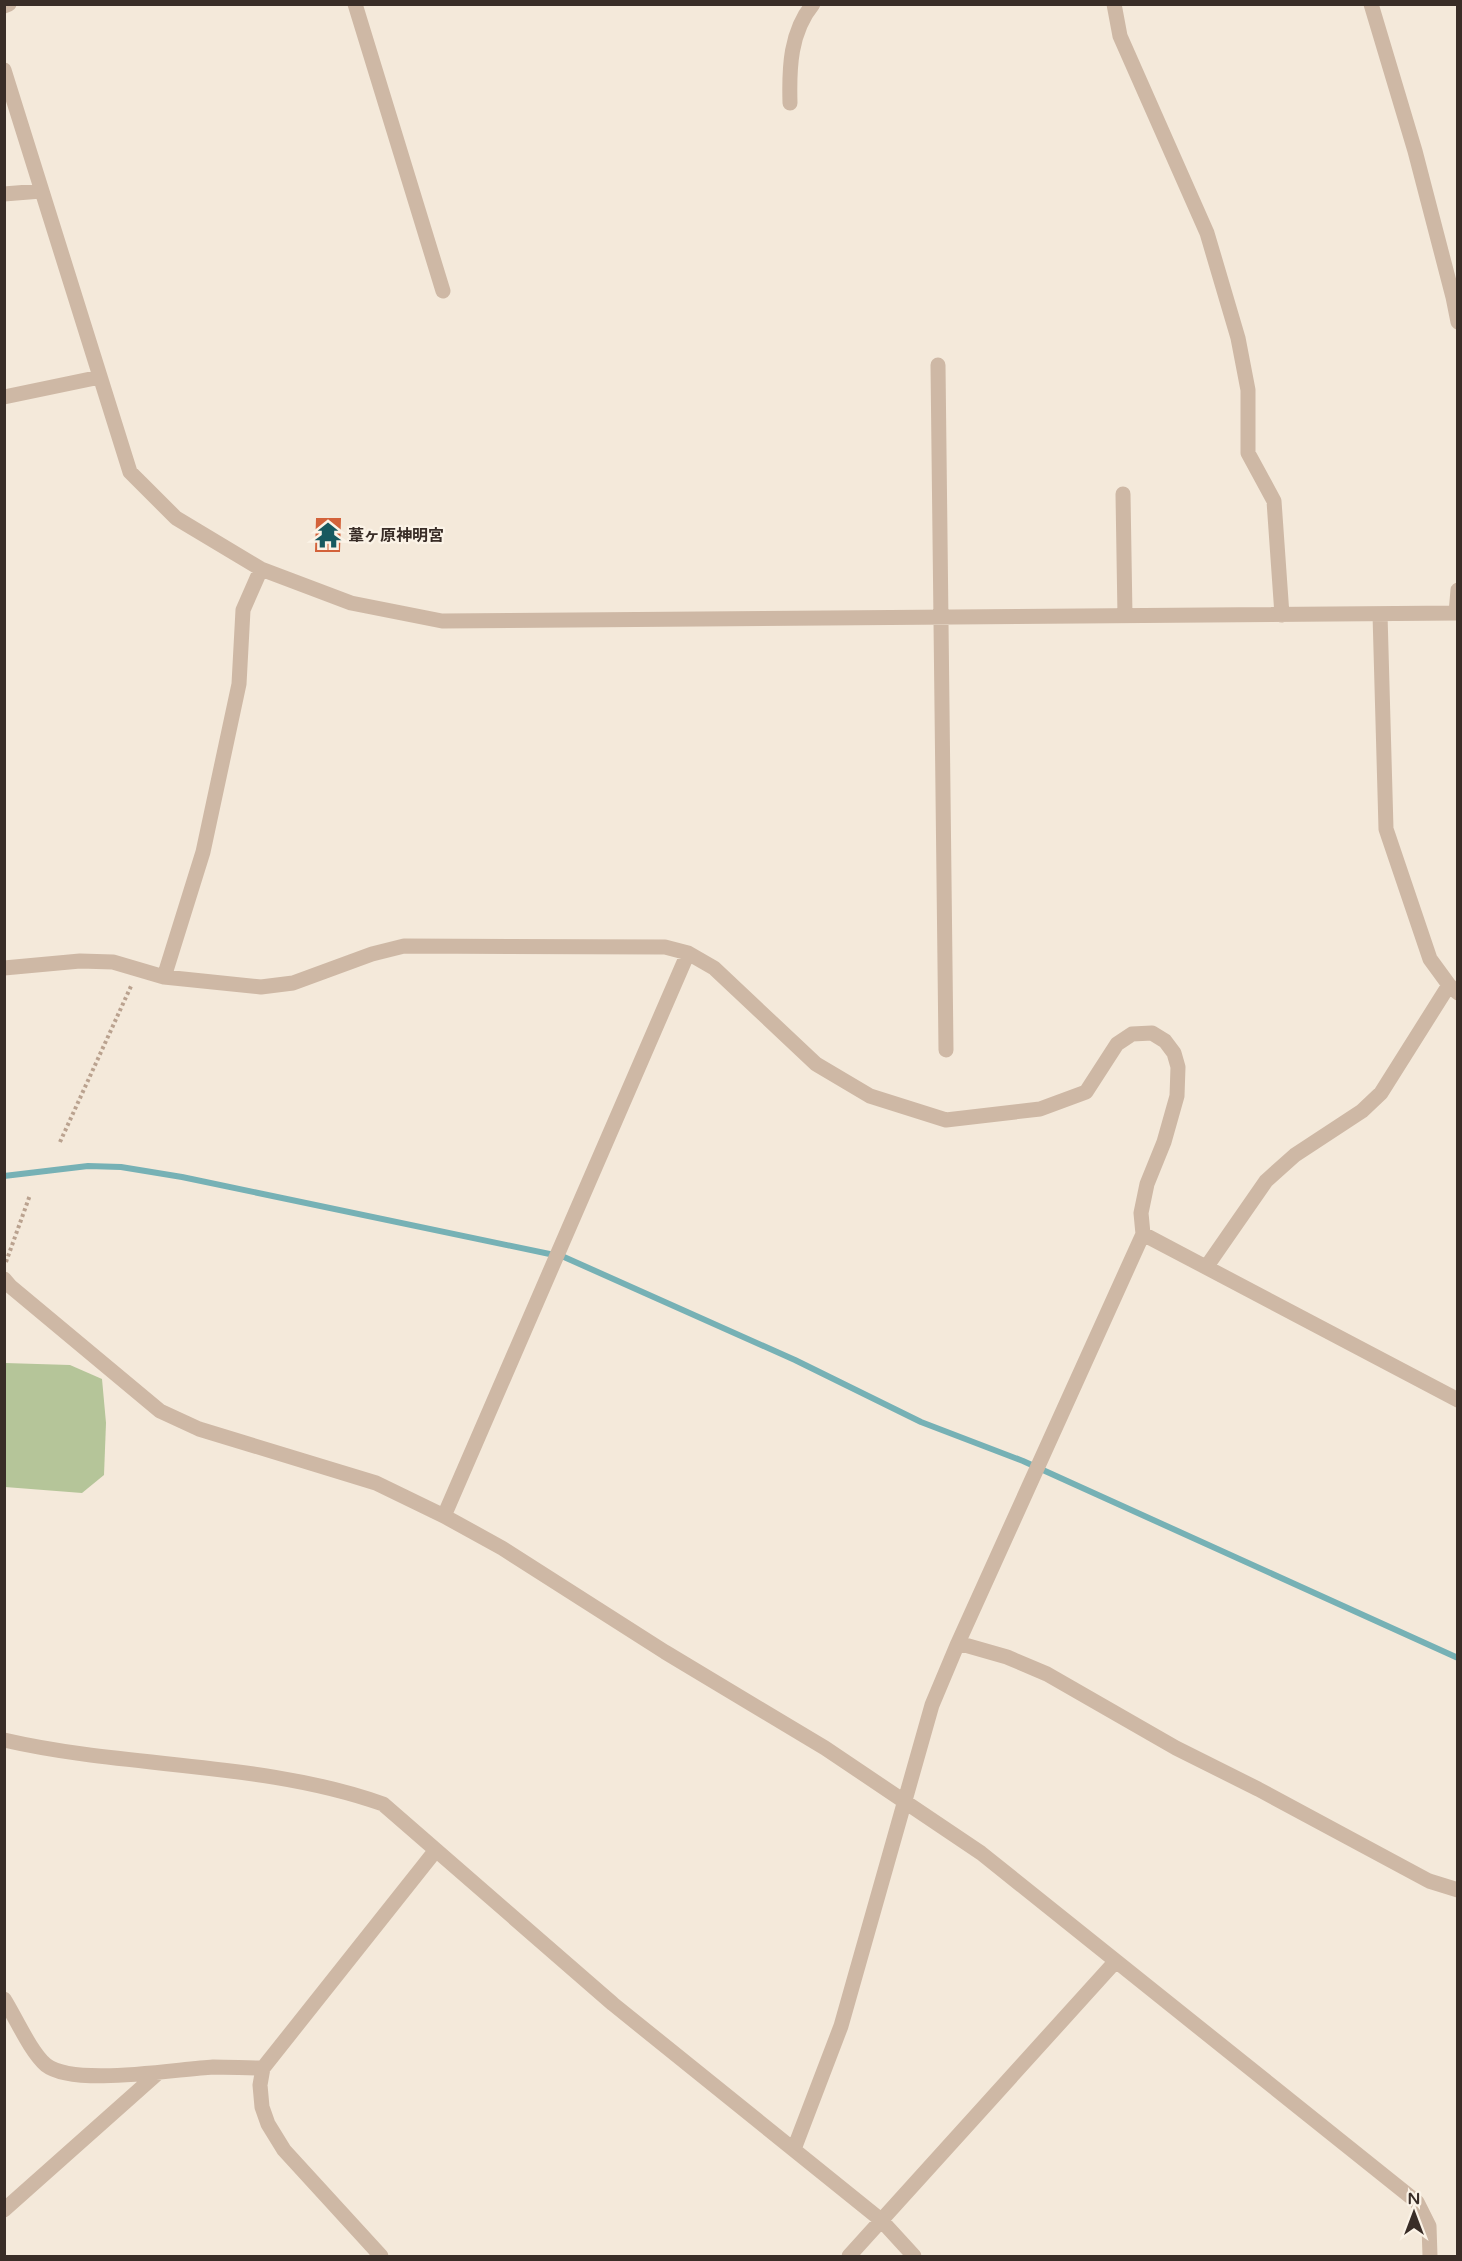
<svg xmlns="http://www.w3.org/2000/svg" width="1462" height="2261" font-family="'Varela Round','Noto Sans JP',sans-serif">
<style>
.green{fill:#b5c599}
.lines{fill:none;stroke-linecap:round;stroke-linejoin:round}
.stream{stroke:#76b1b5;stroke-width:6}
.building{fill:#d3623a}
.path{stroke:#baa28f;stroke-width:4;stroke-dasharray:3 3;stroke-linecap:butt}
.minor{stroke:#ceb8a5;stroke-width:15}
.labels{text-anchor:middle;stroke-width:4.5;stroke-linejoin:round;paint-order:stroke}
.poi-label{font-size:16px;font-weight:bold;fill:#392d27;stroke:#fbf3e7;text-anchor:start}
</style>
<rect width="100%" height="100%" fill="#f4e9da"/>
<!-- green -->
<path class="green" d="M5 1363 70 1365 102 1379 106 1423 104 1475 82 1493 5 1487Z"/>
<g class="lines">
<!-- stream -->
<path class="stream" d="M4 1176 88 1166 121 1167 182 1177 564 1257 795 1360 921 1422 1023 1461 1458 1658"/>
</g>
<!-- building -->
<path class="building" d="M316 518H341L340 552H315Z"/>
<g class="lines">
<!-- path -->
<path class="path" d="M60 1142 132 984
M6 1262 30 1195"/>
<!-- minor -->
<path class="minor" d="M355 4 443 291
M1114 4 1120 36 1207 233 1238 338 1248 390V453L1274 501 1282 615
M1371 4 1415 151 1453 297 1458 322
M4 6 9 4
M4 70 130 472 176 518 261 569 351 603 442 621 1458 613
M790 103C789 68 790 32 813 4
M4 194 41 191
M938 365 946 1050
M4 397 100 377
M1123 494 1125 616
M1456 613 1458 590
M1380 614 1386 829 1430 959 1449 985 1458 993
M4 968 80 961 113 962 164 977 261 987 293 983 372 954 404 946 665 947 688 953 714 968 816 1064 870 1096 946 1120 1040 1109 1086 1092 1117 1044 1132 1034 1152 1033 1165 1041 1174 1053 1178 1067 1177 1096 1164 1142 1147 1184 1141 1213 1143 1234 958 1643 932 1705 841 2026 794 2149
M164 977 203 852 239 684 243 610 261 569
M1143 1234 1458 1400
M1207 1266 1266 1181 1295 1155 1362 1111 1381 1093 1449 985
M4 1279 10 1286 160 1411 199 1429 376 1483 444 1516 502 1548 665 1652 825 1748 981 1853 1417 2202 1429 2226 1430 2256
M444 1516 688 953
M958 1643 1007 1657 1047 1674 1176 1748 1258 1789 1429 1881 1458 1890
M4 1740C130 1769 262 1761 383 1804L613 2004 881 2220 914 2256
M4 1999C16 2018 30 2051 46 2065 74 2087 175 2069 213 2067 230 2067 247 2068 263 2068L260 2085 262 2107 268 2124 284 2150 381 2256
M263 2068 436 1850
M4 2210 158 2073
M849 2256 1115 1962"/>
</g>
<!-- icons -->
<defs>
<g id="temple-bare" transform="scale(2.07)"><path d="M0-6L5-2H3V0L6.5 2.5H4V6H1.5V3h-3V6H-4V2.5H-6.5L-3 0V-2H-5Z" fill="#18595f" stroke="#fbf3e7" stroke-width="2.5" paint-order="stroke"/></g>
</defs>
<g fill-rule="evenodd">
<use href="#temple-bare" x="328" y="535"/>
</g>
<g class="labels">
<!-- poi labels -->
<g class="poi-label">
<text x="348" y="541">葦ヶ原神明宮</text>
</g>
</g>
<!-- border -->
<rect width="1462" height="2261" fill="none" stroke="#392d27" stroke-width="12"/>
<!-- north arrow -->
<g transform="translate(1414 2213)" stroke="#fbf3e7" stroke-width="4.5" paint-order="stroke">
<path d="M0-4.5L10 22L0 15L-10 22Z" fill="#392d27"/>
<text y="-9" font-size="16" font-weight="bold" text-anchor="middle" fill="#392d27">N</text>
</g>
</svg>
